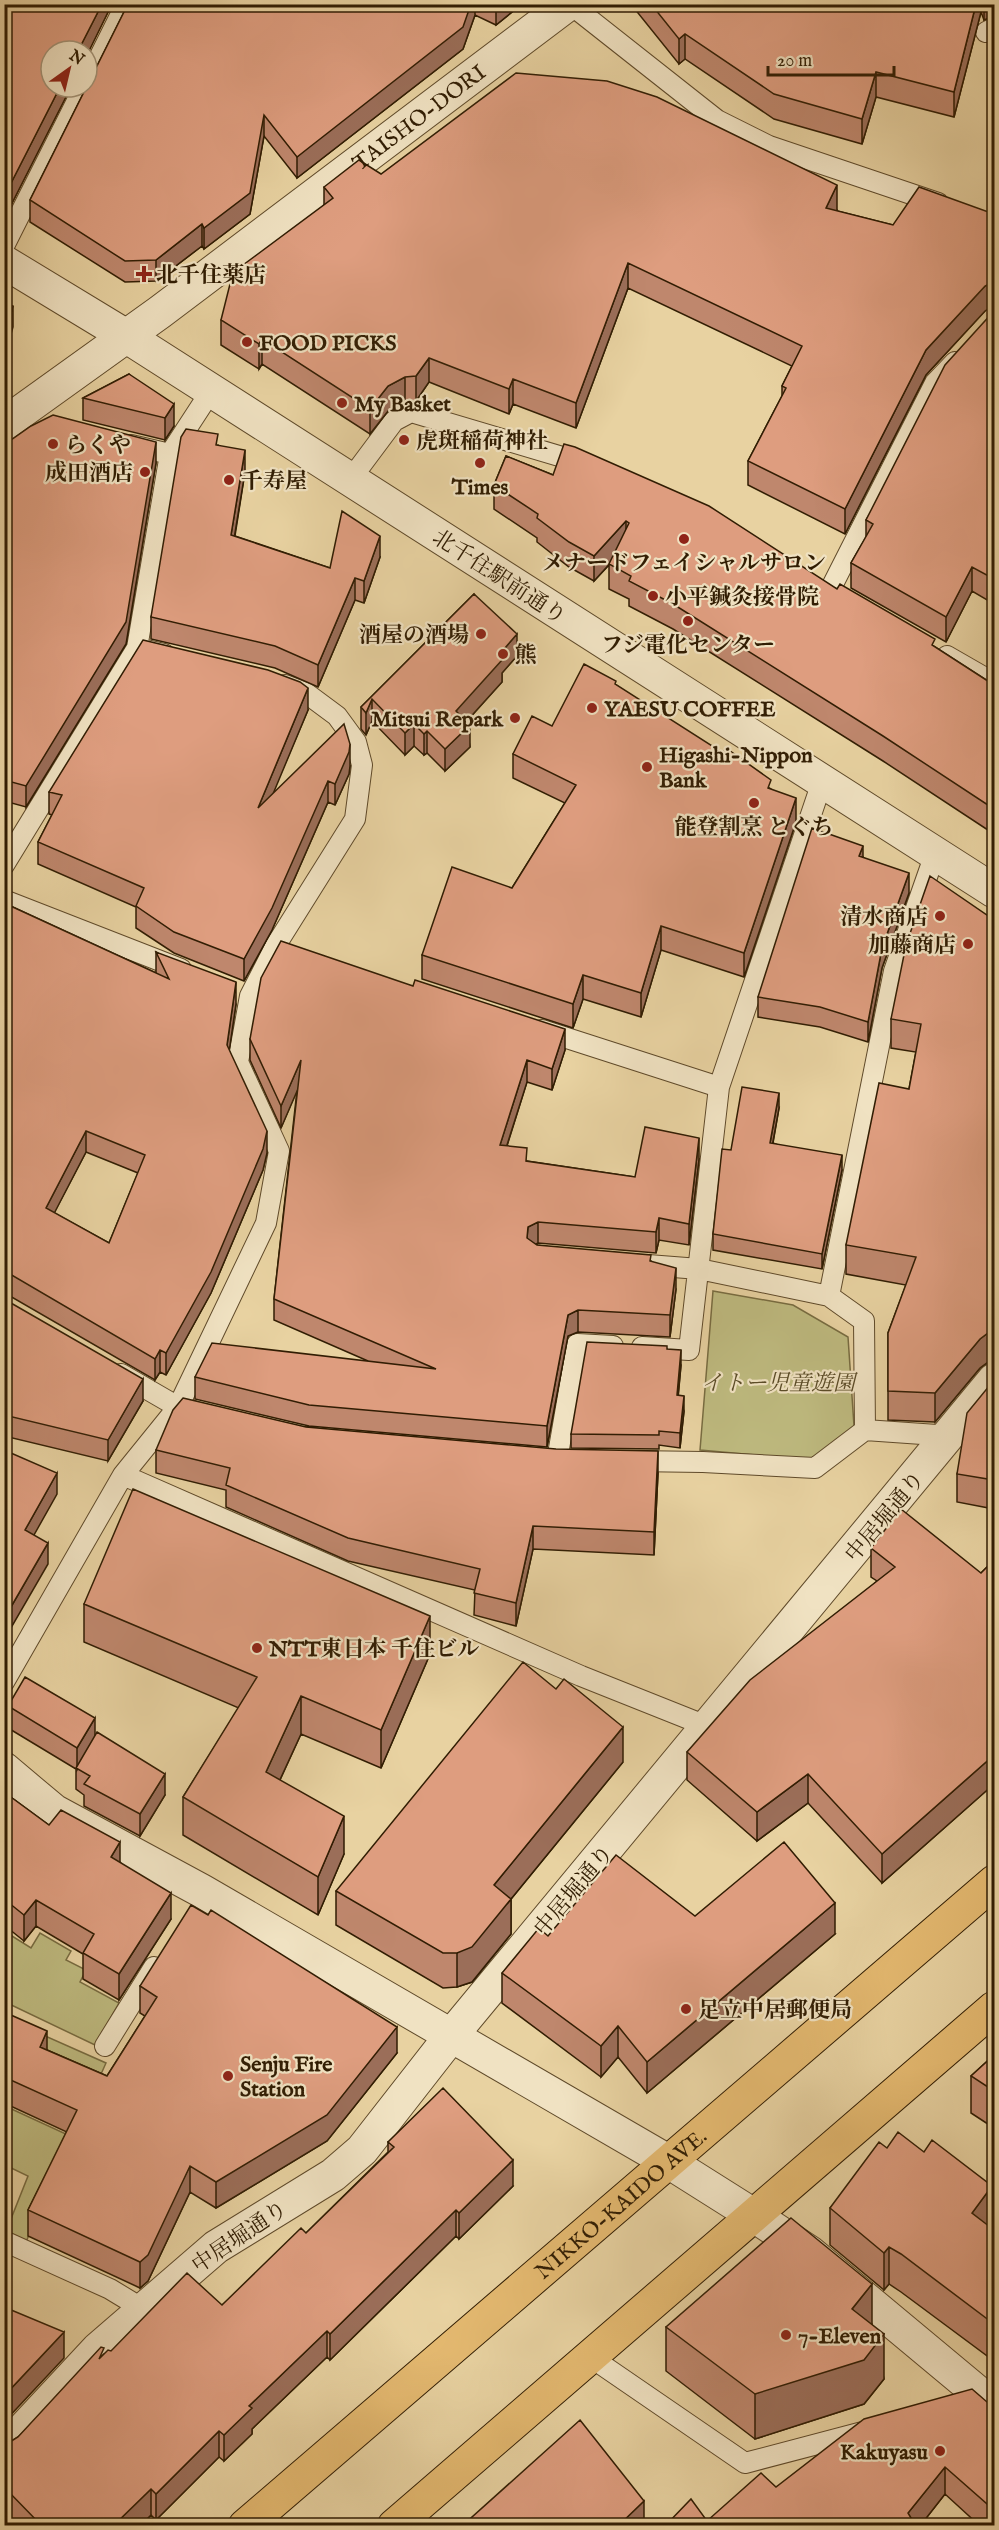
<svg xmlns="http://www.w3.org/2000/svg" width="999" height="2530" font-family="'IM FELL English','Noto Serif JP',serif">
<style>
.green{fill:#beba7f;stroke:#786c41;stroke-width:1.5}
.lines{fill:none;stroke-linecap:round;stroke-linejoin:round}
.service-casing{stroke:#5f4a2a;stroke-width:22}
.minor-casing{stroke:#5f4a2a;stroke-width:35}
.tertiary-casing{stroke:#5f4a2a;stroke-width:35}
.trunk-casing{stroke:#311d03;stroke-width:35}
.service{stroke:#f0e2c2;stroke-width:20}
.minor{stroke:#f0e2c2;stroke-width:33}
.tertiary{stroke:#f0e2c2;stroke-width:33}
.trunk{stroke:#e4b970;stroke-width:33}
.wall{fill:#bf876d;stroke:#311d03;stroke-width:1.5;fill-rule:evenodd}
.shaded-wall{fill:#9b6e59;stroke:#311d03;stroke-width:1.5}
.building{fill:#de9d7f;stroke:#311d03;stroke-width:1.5;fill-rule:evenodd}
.poi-dot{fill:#8f2418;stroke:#f0e2c2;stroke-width:2}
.labels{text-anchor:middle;stroke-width:4.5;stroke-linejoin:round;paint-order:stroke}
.street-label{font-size:22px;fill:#311d03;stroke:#f0e2c2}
.poi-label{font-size:22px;font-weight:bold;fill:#311d03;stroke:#f0e2c2;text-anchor:start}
.park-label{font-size:22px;font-style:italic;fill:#5b4c28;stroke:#f0e2c2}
</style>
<rect width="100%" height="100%" fill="#e8d2a1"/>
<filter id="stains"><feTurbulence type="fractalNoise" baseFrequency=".00333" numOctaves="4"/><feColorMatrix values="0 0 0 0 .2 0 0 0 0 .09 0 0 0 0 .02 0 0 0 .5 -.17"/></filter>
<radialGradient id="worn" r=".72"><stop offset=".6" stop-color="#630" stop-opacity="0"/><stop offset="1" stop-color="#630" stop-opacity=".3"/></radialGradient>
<!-- green -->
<path class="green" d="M713 1291 793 1305 848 1337 854 1426 813 1460 700 1450Z
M4 1931 31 1948 40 1933 71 1951 66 1960 86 1970 80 1982 119 2003 95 2045 5 2002Z
M34 2031 106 2063 25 2244 5 2234 28 2176 5 2165V2106L70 2136 28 2045Z"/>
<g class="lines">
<!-- service casing -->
<g class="service-casing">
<path id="service" d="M570 4 717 120 769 146 938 203
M986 32 994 28
M87 82 126 4
M4 246 84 87
M131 445 170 454 137 648
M170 454 211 391
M350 480 394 421 411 412 586 464
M830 590 935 383 955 362
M947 656 994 683
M4 865 137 648 164 654
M4 900 181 969
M542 1030 719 1087
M648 1265 699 1269 829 1296
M642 1347 689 1350 719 1087 822 782
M121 1374 178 1407 191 1410
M865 1430 951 1436
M557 1460 577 1344 613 1346
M633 1461 703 1462 815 1468 865 1430 864 1321 829 1296 894 971 935 854
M123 1475 581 1676 709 1727
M4 1682 123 1475 178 1407 266 1223 279 1151 238 1062 250 996 276 945 355 819 362 765 356 742 337 716 306 693 285 685
M105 2046 154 1967
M4 2241 110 2289 143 2309
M589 2356 745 2463 863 2432"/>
</g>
<!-- minor casing -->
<g class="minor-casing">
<path id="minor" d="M4 2450 98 2349 216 2247 333 2175 362 2150 451 2036 994 1380"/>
</g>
<!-- tertiary casing -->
<g class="tertiary-casing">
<g id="tertiary">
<path d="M4 262 126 336 994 891"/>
<path id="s1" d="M4 424 160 312 568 4"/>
<path d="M4 1769 54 1811 202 1891 669 2162 753 2215 809 2252 994 2406"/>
</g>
</g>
<!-- trunk casing -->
<g class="trunk-casing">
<g id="trunk">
<path id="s2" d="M245 2526 994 1882"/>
<path d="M394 2526 994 2008"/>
</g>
</g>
<!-- service -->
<use href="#service" class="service"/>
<!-- minor -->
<use href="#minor" class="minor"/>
<!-- tertiary -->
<use href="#tertiary" class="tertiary"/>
<!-- trunk -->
<use href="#trunk" class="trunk"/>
</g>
<!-- wall -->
<path class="wall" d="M4 4H112L8 211 4 208Z
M128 4H522L496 25 475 15 463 49 297 178 264 136 250 214 204 249 202 246 156 281 125 282 30 222V200Z
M634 4H994V50L992 43V18L994 16 984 20 981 12 954 117 876 97 862 144 774 119 685 59 679 64 634 8Z
M381 174 837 210V211L893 225 994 214V308L991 307 985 311 926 375 845 534 748 485V461L782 396V386L792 366 628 288 576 428 513 404 509 414 429 382 416 401H405L388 411 370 434 262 364 259 369 221 345V320L324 205V187Z
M994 311V604L972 591 946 642 851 588V563L866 537V520Z
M129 374 174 426 165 440 83 420V398Z
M4 445 156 463 126 644 26 807 4 801Z
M218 445 245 472 235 536 330 568 380 557 364 603 355 600 318 687 275 668 151 639V617Z
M506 456 837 589 935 647 994 685V834L883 761 673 629 629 606V599L609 589V565L594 581 569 567 537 542V538L494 509V485Z
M474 594 517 656 502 673V682L466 722 470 747 445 771 427 753 424 755 414 746 405 755 372 721 366 735 361 729V707Z
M616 685 771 789 796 822 744 977 661 950 641 1017 583 999 573 1028 422 979V955L512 888 565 803 513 778V754L552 726Z
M308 710 273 792 350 766 349 774 335 805 328 802 272 930 244 981 174 953 136 928V907L38 864V842L52 815 49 814V792Z
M863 857 909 893 882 968 868 1042 820 1027 758 1017V997Z
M4 903 156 973V952L236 1004 229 1050 267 1153 263 1170 211 1293 166 1375 160 1372 155 1380 10 1296H4ZM86 1152 138 1173 109 1243 54 1213Z
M994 920V1362H988L980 1368 935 1422 888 1420V1333L906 1285 846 1274V1245L909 1089 916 1052 891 1048V1019Z
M250 1039 565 1050 552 1090 527 1082 507 1146 527 1161 635 1177 699 1159 689 1245 659 1240 656 1253 538 1243 536 1245 651 1261 676 1289 670 1337 578 1332 568 1336 547 1447 309 1426 195 1399V1377L368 1361 274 1320V1299L297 1090 281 1128 250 1060Z
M779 1108 773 1143 842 1170 822 1269 713 1250V1234L731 1150Z
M4 1299 143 1401 108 1461 4 1436Z
M667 1349 681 1365 678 1396 684 1411 680 1448 659 1445V1449L571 1448V1434Z
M994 1380V1509L957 1502V1474Z
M306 1427 658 1473 654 1555 533 1549 516 1626 474 1615 475 1590 348 1561 226 1507V1490L156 1473V1450Z
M871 1548 981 1573 994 1560V1784L882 1883 808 1803 757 1841 687 1780V1752L877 1581 871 1577Z
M84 1604 430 1654 381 1768 301 1734 280 1780 344 1854 318 1915 183 1835V1797L239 1708 84 1642Z
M8 1706 95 1736 165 1795 140 1836 84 1806V1795L76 1789V1769L8 1728Z
M623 1762 511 1899V1934L472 1982 457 1987 443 1988 336 1925V1891Z
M4 1792 49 1825 120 1862 171 1919 119 2000 83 1979V1954L36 1926 24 1941 4 1925Z
M695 1916 835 1934 647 2093 618 2057 601 2077 502 2003V1973L548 1936Z
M140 1986 397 2053 327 2141 216 2208 190 2192 148 2281 140 2288 28 2236V2210L67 2132 4 2103V2012L47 2050 107 2076 145 2016 140 2013Z
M994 2055V2128L971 2113V2076Z
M388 2142 513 2186 459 2239 456 2236 330 2360 327 2357 252 2429V2434L224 2461 219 2457 156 2520 151 2515 140 2526H16L4 2514V2442H10L18 2437 104 2354 222 2305 306 2233 388 2152Z
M887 2148 924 2152 992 2223 990 2226 994 2230V2361L901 2292 889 2284 884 2290 830 2245V2208Z
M872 2324 884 2379 864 2404 755 2439 666 2371V2327Z
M994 2408V2526H980L945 2494 920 2526H665L707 2521 776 2487Z"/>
<!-- shaded-wall -->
<path class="shaded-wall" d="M102 4H112L87 55V51H78Z
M471 4H475V15L463 49 297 178V157Z
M496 4H522L496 25Z
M976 4H981V12L954 117V92Z
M984 4H994V16L984 20Z
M685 34V59L679 64V39Z
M876 72V97L862 144V119Z
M60 87H71L8 211V189Z
M264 115V136L250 214 204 249V228Z
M837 185V210L826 233V208Z
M202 224V246L156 281V260Z
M628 263V288L576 428V403Z
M991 283V307L985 311 926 375 845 534V509L926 350 985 286Z
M13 306V327L4 359V338Z
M262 339V364L259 369V344Z
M429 358V382L416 401V376Z
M405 377V401L388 411 370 434V409L388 386Z
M513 379V404L509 414V389Z
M174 404V426L165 440V418Z
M156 442V463L126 644 26 807V786Z
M245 450V472L231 557V535Z
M626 521V546L594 581V556Z
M380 536V557L364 603V581Z
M972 567V591L946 642V617Z
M355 578V600L318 687V665Z
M517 634V656L502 673V682L456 733V711L498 656Z
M308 688V710L258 830V808Z
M372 699V721L366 735V713Z
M414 724V746L405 755V733Z
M470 725V747L445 771V749Z
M427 731V753L424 755V734Z
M350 744V766L349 774 335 805V784Z
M328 781V802L272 930 244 981V959Z
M796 798V822L744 977V953Z
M863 846V866L859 856Z
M909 873V893L882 968 868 1042V1022L882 948Z
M661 926V950L641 1017V993Z
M583 975V999L573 1028V1004Z
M236 982V1004L227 1066V1045Z
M565 1029V1050L552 1090V1069Z
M301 1060V1082L281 1128V1106Z
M527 1060V1082L500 1167V1145Z
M779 1093V1108L770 1158V1143Z
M86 1131V1152L46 1229V1208Z
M267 1131V1153L263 1170 211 1293 166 1375V1353Z
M699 1138V1159L689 1245V1224Z
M842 1155V1170L822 1269V1254Z
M659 1218V1240L656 1253V1232Z
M538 1222V1243L528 1249 527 1238 528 1227Z
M676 1268V1289L670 1337V1315Z
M578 1310V1332L568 1336 547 1447V1426L568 1315Z
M988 1333V1362L980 1368 935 1422V1393L980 1339Z
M160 1350V1372L155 1380V1359Z
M681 1350V1365L677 1410V1395Z
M143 1379V1401L108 1461V1440Z
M684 1396V1411L680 1448V1433Z
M658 1451V1473L654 1555V1532Z
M57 1473V1494L25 1551V1530Z
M533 1526V1549L516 1626V1603Z
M48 1543V1564L4 1640V1619Z
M430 1616V1654L381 1768V1730Z
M301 1696V1734L266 1810V1772Z
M95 1718V1740L77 1770V1748Z
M623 1727V1762L507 1904 511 1899V1934L472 1982 457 1987V1953L494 1885Z
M994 1755V1784L882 1883V1854Z
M165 1774V1795L140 1836V1814Z
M808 1774V1803L757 1841V1812Z
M344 1816V1854L318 1915V1877Z
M120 1842V1868L111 1857Z
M171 1893V1919L119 2000V1974Z
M36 1900V1926L24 1941V1915Z
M835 1903V1934L647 2093V2062Z
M618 2026V2057L601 2077V2046Z
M397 2027V2053L327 2141 216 2208V2182Z
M47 2031V2057L40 2047Z
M513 2160V2186L459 2239V2213Z
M190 2166V2192L148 2281 140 2288V2262Z
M992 2186V2223L972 2250V2213Z
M456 2210V2236L330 2360V2334Z
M889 2247V2284L884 2290V2253Z
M872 2284V2329L852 2309Z
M327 2331V2357L252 2429V2434L224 2461V2435L249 2406Z
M64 2332V2358L4 2422V2396Z
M884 2334V2379L864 2404 755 2439V2394Z
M219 2431V2457L156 2520V2494Z
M945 2467V2494L920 2526H908V2513Z
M151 2489V2515L140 2526H113Z
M644 2501V2526H618Z"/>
<!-- building -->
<path class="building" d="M4 4H102L78 51H51V87H60L8 189 4 187Z
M128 4H471L463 27 297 157 264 115 250 193 204 228 202 224 156 260 125 261 30 200Z
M651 4H976L954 92 876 72 862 119 774 94 685 34 679 39Z
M994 16V26L992 18Z
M516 73 607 81 657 97 837 185 826 208 893 225 919 187 994 214V283H991L985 286 926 350 845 509 748 461 786 388 782 386 802 346 628 263 576 403 513 379 509 389 429 358 416 376 405 377 388 386 370 409 262 339 259 344 221 320 231 280 239 268 333 198 324 187 359 160 381 174Z
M4 304 13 306 4 338Z
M994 311V579L972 567 946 617 851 563 873 524 866 520 945 365Z
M129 374 174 404 165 418 83 398Z
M53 415 156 442 126 622 26 786 4 780V445L31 426Z
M186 429 218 434 216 445 245 450 231 535 330 568 342 511 380 536 364 581 355 578 318 665 275 646 151 617 181 437Z
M564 444 575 447 709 506 837 589 840 584 935 639 932 645 994 685V809L883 736 673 604 629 581 631 576 609 564 629 523 626 521 594 556 569 542 537 518 538 514 494 485 506 456 553 475Z
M474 594 517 634 498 656 502 660 456 711 470 725 445 749 427 731 424 734 414 724 405 733 372 699 366 713 361 707Z
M143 640 268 670 300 682 308 688 258 808 344 724 350 744 349 752 335 784 328 781 272 908 244 959 174 932 136 906 144 888 38 842 62 795 49 792Z
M584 664 616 681 615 684 723 753 726 748 771 780 768 788 796 798 744 953 661 926 641 993 583 975 573 1004 422 955 452 867 512 888 576 785 513 754 532 716 552 726Z
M812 828 863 846 859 856 909 873 882 948 868 1022 820 1007 758 997Z
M930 876 994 920V1333H988L980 1339 935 1393 888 1391V1333L916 1257 846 1245 879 1083 909 1089 921 1024 891 1019 906 945Z
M4 903 169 979 156 952 236 982 227 1045 267 1131 263 1149 211 1272 166 1353 160 1350 155 1359 10 1274H4V1230L7 1225 4 1224ZM86 1131 145 1155 109 1243 46 1208Z
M281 941 413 986 415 980 565 1029 552 1069 527 1060 500 1145 527 1148 526 1161 635 1177 645 1127 699 1138 689 1224 659 1218 656 1232 538 1222 528 1227 527 1238 537 1245 651 1255 650 1261 676 1268 670 1315 578 1310 568 1315 547 1426 309 1405 195 1377 212 1343 436 1369 274 1299 301 1060 281 1106 250 1039 261 978Z
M742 1087 779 1093 770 1143 842 1155 822 1254 713 1234 722 1149 731 1150Z
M4 1299 143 1379 108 1440 4 1415Z
M587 1342 667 1346V1349L681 1350 677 1395 684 1396 680 1433 659 1431V1435L571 1434Z
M994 1380V1480L957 1474 967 1413Z
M183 1398 306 1427 556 1449 658 1451 654 1532 533 1526 516 1603 474 1593 480 1569 348 1538 226 1485 230 1468 156 1450 173 1410Z
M4 1450 57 1473 25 1530 48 1543 4 1619Z
M133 1489 430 1616 381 1730 301 1696 266 1772 344 1816 318 1877 183 1797 257 1677 84 1604Z
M901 1509 981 1573 994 1560V1755L882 1854 808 1774 757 1812 687 1752 750 1680 895 1567 871 1548Z
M523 1662 556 1689 564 1679 623 1727 494 1885 511 1899 472 1947 457 1953H443L336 1891Z
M25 1677 95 1718 77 1748 8 1706Z
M97 1732 165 1774 140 1814 84 1784 90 1776 76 1768Z
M4 1792 49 1825 61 1810 120 1842 111 1857 171 1893 119 1974 83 1953 94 1934 36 1900 24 1915 4 1899Z
M784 1842 835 1903 647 2062 618 2026 601 2046 502 1973 539 1928 548 1936 616 1855 695 1916Z
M191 1905 208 1915 211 1910 397 2027 327 2115 216 2182 190 2166 148 2255 140 2262 28 2210 77 2110 4 2077V2012L47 2031 40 2047 107 2076 157 1997 140 1986Z
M994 2055V2091L971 2076Z
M443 2088 513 2160 459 2213 456 2210 330 2334 327 2331 249 2406 252 2408 224 2435 219 2431 156 2494 151 2489 113 2526H42L4 2487V2442H10L18 2437 101 2347 104 2348 99 2359 108 2350 111 2351 187 2273 222 2305 301 2228 306 2233 394 2147 388 2142Z
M898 2132 924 2152 932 2140 992 2186 972 2213 994 2230V2324L901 2254 889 2247 884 2253 830 2208 879 2142 887 2148Z
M791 2218 872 2284 852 2309 884 2334 864 2360 755 2394 666 2327Z
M4 2307 64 2332 4 2396Z
M972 2389 994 2408V2510L945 2467 908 2513 916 2526H665L691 2499 707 2521 761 2473 776 2487 864 2419Z
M580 2420 644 2501 618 2526H462Z"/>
<!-- markers -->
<g class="poi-dot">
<path d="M141 265h6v6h6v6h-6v6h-6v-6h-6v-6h6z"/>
<circle cx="247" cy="342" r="6"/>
<circle cx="342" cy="403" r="6"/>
<circle cx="404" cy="440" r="6"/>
<circle cx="53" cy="444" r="6"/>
<circle cx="480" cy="463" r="6"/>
<circle cx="145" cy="472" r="6"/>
<circle cx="229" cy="480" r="6"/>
<circle cx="684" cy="539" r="6"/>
<circle cx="653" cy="596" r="6"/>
<circle cx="688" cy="621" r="6"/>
<circle cx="481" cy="634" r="6"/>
<circle cx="503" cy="654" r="6"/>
<circle cx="592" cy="708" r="6"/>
<circle cx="515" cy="718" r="6"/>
<circle cx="647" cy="767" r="6"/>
<circle cx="754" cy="803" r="6"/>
<circle cx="940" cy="916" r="6"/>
<circle cx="968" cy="944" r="6"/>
<circle cx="257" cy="1648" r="6"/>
<circle cx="686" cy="2009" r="6"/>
<circle cx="228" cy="2076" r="6"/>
<circle cx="786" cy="2335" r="6"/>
<circle cx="940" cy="2451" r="6"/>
</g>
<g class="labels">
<!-- street labels -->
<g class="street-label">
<text dy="8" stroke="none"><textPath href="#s1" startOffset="516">TAISHO-DORI</textPath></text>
<text transform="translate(500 576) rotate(33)" y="8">北千住駅前通り</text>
<text transform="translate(884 1516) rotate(-50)" y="8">中居堀通り</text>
<text transform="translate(573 1890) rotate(-50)" y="8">中居堀通り</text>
<text dy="8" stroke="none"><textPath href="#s2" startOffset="495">NIKKO-KAIDO AVE.</textPath></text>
<text transform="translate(239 2236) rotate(-34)" y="8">中居堀通り</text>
</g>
<!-- poi labels -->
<g class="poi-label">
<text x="156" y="282">北千住薬店</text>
<text x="259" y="350">FOOD PICKS</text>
<text x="354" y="411">My Basket</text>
<text x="416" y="448">虎斑稲荷神社</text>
<text x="65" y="452">らくや</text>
<text x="133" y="480" text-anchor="end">成田酒店</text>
<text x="241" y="488">千寿屋</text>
<text x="480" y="494" text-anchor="middle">Times</text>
<text x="684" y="570" text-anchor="middle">メナードフェイシャルサロン</text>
<text x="665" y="604">小平鍼灸接骨院</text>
<text x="469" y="642" text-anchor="end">酒屋の酒場</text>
<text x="688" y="652" text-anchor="middle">フジ電化センター</text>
<text x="515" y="662">熊</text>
<text x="604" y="716">YAESU COFFEE</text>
<text x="503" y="726" text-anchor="end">Mitsui Repark</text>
<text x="659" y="762">Higashi-Nippon<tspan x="659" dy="25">Bank</tspan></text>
<text x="754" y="834" text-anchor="middle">能登割烹 とぐち</text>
<text x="928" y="924" text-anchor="end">清水商店</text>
<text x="956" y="952" text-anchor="end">加藤商店</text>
<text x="269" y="1656">NTT東日本 千住ビル</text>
<text x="698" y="2017">足立中居郵便局</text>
<text x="240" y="2071">Senju Fire<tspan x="240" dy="25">Station</tspan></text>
<text x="798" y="2343">7-Eleven</text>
<text x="928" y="2459" text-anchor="end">Kakuyasu</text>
</g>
<!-- park labels -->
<g class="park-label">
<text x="778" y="1390">イトー児童遊園</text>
</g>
</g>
<!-- margin -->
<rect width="999" height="2530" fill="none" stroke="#e8d2a1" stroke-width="24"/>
<rect x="6" y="6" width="987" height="2518" fill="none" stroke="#311d03" stroke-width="3"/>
<rect x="12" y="12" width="975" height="2506" fill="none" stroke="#311d03" stroke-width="1.5"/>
<!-- north arrow -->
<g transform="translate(69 69) rotate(34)"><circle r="28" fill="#f0e2c2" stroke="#a49376" stroke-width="1.5"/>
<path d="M0-4.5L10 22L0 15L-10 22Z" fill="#8f2418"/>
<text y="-9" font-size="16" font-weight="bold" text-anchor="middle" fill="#311d03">N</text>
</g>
<!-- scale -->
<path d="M768 66v9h126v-9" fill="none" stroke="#311d03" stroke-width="3"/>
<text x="777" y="66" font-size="18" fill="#311d03" stroke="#f0e2c2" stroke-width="4.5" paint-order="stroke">20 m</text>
<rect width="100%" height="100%" filter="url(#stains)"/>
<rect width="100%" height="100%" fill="url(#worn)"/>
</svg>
